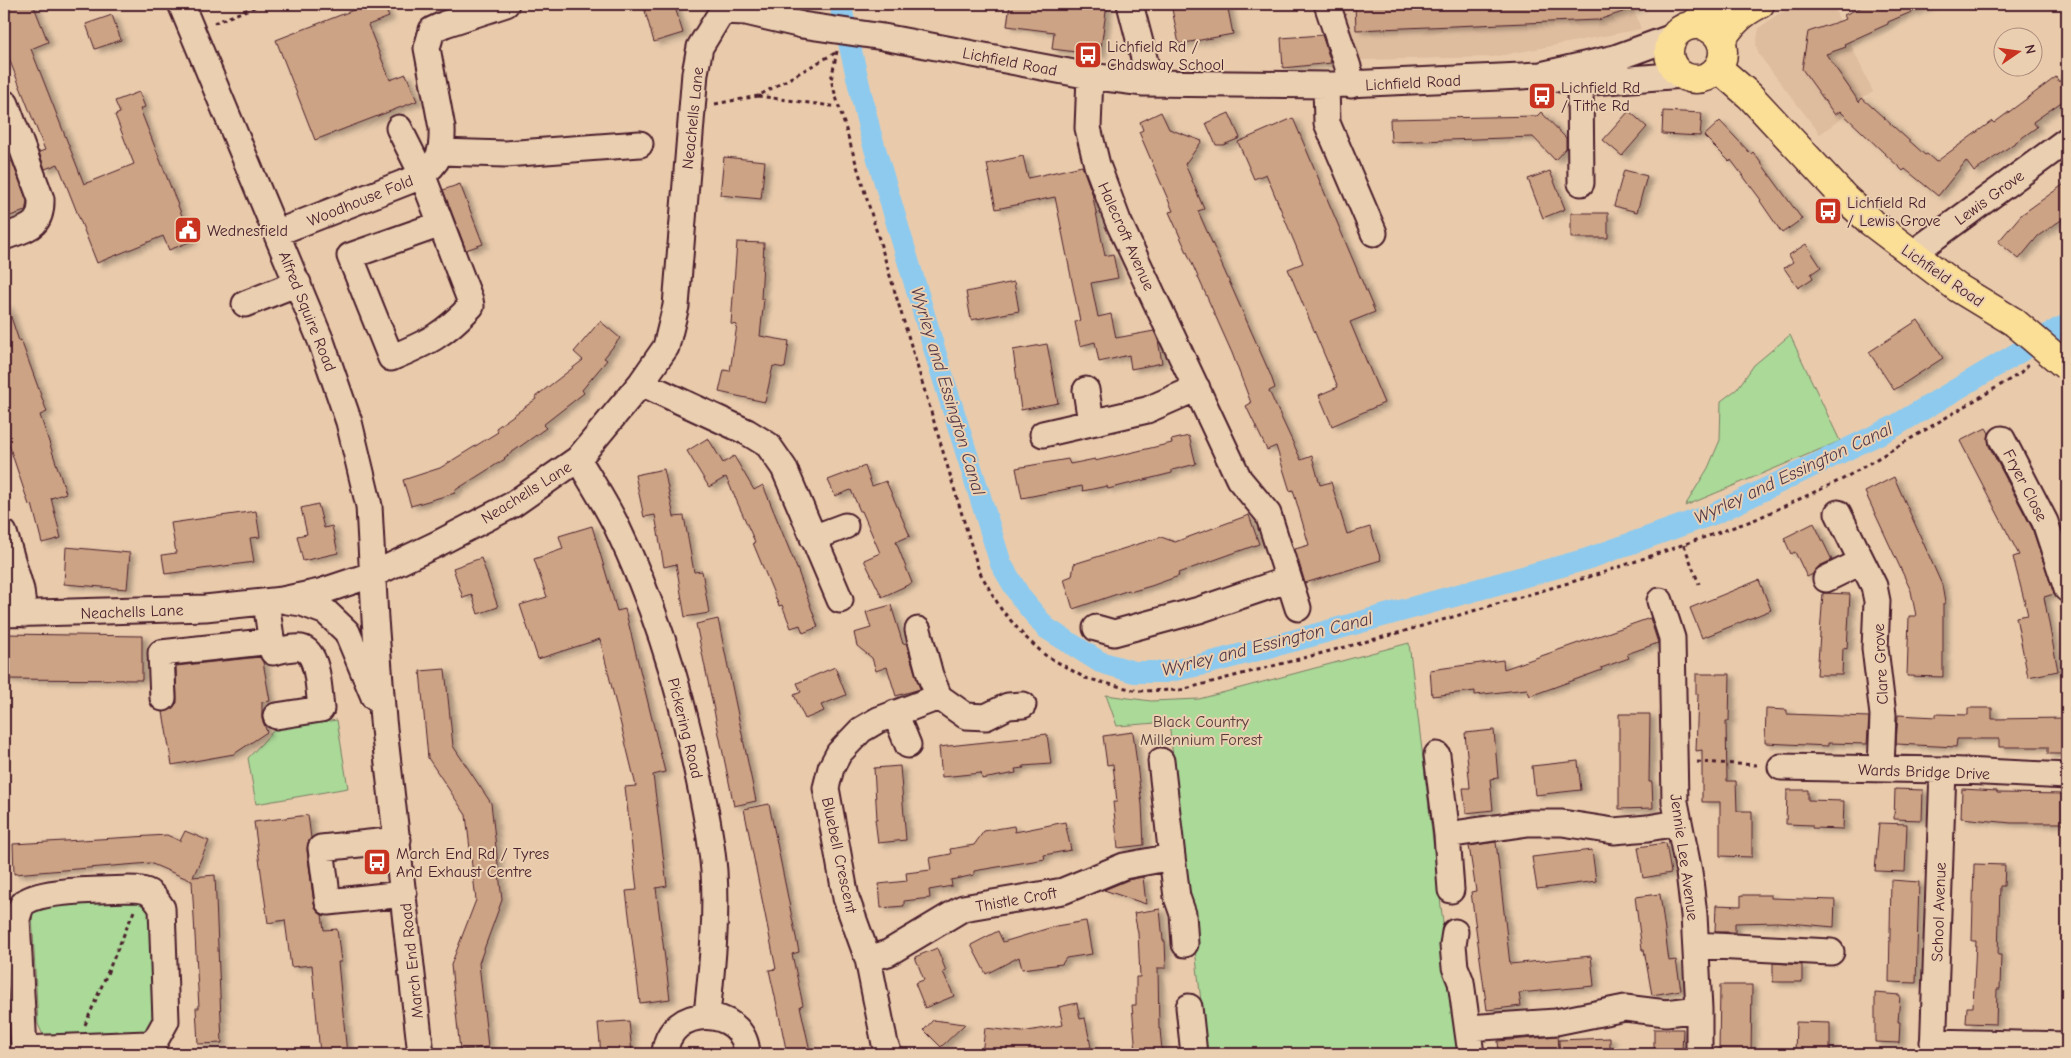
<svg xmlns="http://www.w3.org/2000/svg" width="2071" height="1058" font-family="'Comic Neue',sans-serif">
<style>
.built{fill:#debc9e}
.green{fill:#aad998;stroke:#7a7c62}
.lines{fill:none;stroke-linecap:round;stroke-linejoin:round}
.canal{stroke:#8ecaee;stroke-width:22}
.building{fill:#cda385;stroke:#4a1f2b;filter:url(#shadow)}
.minor-casing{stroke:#4a1f2b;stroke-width:29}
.major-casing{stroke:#4a1f2b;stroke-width:31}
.path{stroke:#4a1f2b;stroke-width:3;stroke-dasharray:4 4;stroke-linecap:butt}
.minor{stroke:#eacfb1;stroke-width:25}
.major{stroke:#fbdf96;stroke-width:28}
.minor-bridge-casing{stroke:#4a1f2b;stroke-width:29;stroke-linecap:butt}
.major-bridge-casing{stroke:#4a1f2b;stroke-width:31;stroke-linecap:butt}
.minor-bridge{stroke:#eacfb1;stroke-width:25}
.major-bridge{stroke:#fbdf96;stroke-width:28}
.labels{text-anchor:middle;stroke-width:4;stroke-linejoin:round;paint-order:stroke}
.poi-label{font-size:16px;fill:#4a1f2b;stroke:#eacfb1;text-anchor:start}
.street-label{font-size:16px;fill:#4a1f2b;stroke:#eacfb1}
.park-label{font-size:16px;fill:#583b3b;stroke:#eacfb1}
.water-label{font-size:18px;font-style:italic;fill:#543948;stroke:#eacfb1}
</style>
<defs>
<filter id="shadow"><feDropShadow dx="5.5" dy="3" stdDeviation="2.5" flood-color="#0004"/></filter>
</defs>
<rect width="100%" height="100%" fill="#e9cbac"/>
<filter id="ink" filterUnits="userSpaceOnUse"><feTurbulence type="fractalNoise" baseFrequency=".02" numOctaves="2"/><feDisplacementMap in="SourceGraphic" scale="10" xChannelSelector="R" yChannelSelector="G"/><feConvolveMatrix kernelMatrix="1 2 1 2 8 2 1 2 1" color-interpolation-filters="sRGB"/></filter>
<g filter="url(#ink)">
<!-- built -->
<path class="built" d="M1341 4H1632L1641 29 1493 57 1360 60Z
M1802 4H1832L1873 92 1862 98 1845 116 1820 134 1759 55 1756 45 1759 28 1778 14Z"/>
<!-- green -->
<path class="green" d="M1790 335 1840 441 1685 506 1708 468 1720 440 1721 401 1737 389 1754 365Z
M1409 643 1459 1054H1207L1169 722 1117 726 1106 695 1151 701 1199 699Z
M337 720 348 788 256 804 248 758 275 729Z
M142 899 152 913 158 1024 145 1035 51 1039 42 1033 38 1024 32 915 34 907 48 902Z"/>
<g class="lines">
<!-- canal -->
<path class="canal" d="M840 4 870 132 936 355 1001 564 1021 598 1046 628 1100 662 1134 672H1165L1205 664 1296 640 1587 559 1716 513 1893 427 2058 329 2067 325"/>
</g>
<!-- building -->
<path class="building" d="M4 4H33L48 42 31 49 84 184 134 164 115 115 120 113 115 101 139 92 145 107 140 109 192 241 169 250 163 236 97 263 58 164 45 169 39 152 45 150 4 46Z
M369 4H383L389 17 368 25 390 80 406 74 417 101 315 140 276 40Z
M643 4H674L683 33 654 42Z
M1010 4H1107L1100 55 1052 49 1054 32 1007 26Z
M1171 4H1227L1233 34 1179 44Z
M1355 4H1638V7L1598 20 1356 30Z
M1868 4H1930L1888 22V24L1844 44 1846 47 1826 54 1859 102 1862 98 1925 155 1927 154 1936 162 1992 121 1994 123 2056 77 2059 82 2067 72V98L2033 122 2037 127 1974 172 1966 161 1938 196 1905 169 1903 171 1840 111 1835 115 1802 69 1808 32 1846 19 1844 15Z
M112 15 121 40 95 49 86 24Z
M1322 35 1331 63 1283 68 1281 38Z
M1629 111 1647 127 1622 156 1603 140Z
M1663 111 1702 113 1700 136 1662 134Z
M1161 112 1169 129 1202 141 1185 164 1204 209 1198 211 1271 376 1275 388 1269 391 1301 460 1312 456 1320 485 1331 482 1347 534 1370 527 1381 560 1305 583 1295 549 1309 545 1293 490 1290 491 1276 446 1267 450 1246 406 1251 403 1232 353 1169 212 1173 211 1139 132 1143 130 1140 122Z
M1541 112 1566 138V148L1555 160 1533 137 1391 142 1390 119 1537 116Z
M1229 113 1240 138 1223 145H1216L1206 123Z
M1293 118 1375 312 1350 322 1384 403 1332 426 1319 395 1338 387 1288 269 1303 263 1266 174 1254 179 1238 142Z
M1720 121 1751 154 1753 152 1802 219 1782 233 1760 201 1761 200 1731 160 1730 162 1704 136Z
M1023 156 1028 178 1082 166 1092 193 1105 256 1113 254 1118 278 1091 283 1098 317 1111 314 1116 338 1154 331 1158 340 1162 363 1131 369 1129 355 1099 362 1095 342 1080 346 1075 322 1080 321 1055 197 996 209 987 164Z
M724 157 765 161 761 199 720 195Z
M12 161 27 201 26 207 25 211 4 218V164Z
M1624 170 1647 176 1637 212 1614 206Z
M1550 171 1565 209 1543 218 1528 179Z
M2067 182V216L2038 236 2019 259 1998 242 2021 215Z
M460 184 483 244 466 250 443 190Z
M1571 213H1608V238H1571Z
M737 242 764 243 761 299H764L760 336 789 341 785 368 773 366 765 402 719 392 724 370 730 371 737 325 731 324Z
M1806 244 1821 267 1811 274 1813 278 1798 288 1784 268 1793 262 1789 255Z
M1014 282 1019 311 971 320 966 292Z
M7 305 19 341 21 340 47 412 40 415 66 493 51 498 61 538 42 543 32 504 29 505 4 430V306Z
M1918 320 1943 358 1894 390 1869 352Z
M600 321 620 338 604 358 607 360 582 390 584 393 543 425 546 428 504 458 505 459 454 491 455 493 411 506 403 480 440 468 498 432 496 428 536 399 535 397 583 360 574 352Z
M1047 344 1058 403 1021 410 1013 350Z
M1986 428 1989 433 1988 439 1989 446 2032 528 2054 594 2044 597 2058 671 2028 677 2016 617 2028 615 2013 557 2019 555 1960 441Z
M1189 436 1196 464 1172 470V473L1108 489 1107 486 1083 491 1082 486 1022 498 1016 468 1068 459 1070 464 1095 459V461L1172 443 1171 440Z
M708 438 723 463 734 456 754 490 763 485 798 571 818 627 803 633 800 625 791 628 782 605 779 606 753 543 755 542 726 477 709 487 687 451Z
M865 466 872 486 886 481 910 536 896 542 912 583 882 597 864 560 880 553 862 511H860L851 490 835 496 828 480Z
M664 469 674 517 684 516 694 572 702 571 709 613 685 617 676 564 664 567 655 515 644 517 635 475Z
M1894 477 1942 585 1945 603 1943 604V677L1907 676 1909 616H1916L1911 591 1865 492Z
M318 504 324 528 332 526 338 553 303 561 297 536 307 534 301 508Z
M256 511 260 537 250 538 254 562 165 574 162 555 176 553 171 523Z
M1249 515 1259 544 1178 573 1179 576 1151 586 1130 592 1129 590 1073 609 1064 579 1072 576 1074 564 1161 537 1175 542Z
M1814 523 1832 560 1819 566 1813 574 1807 577 1795 552 1791 554 1784 538Z
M592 526 617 611 625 609 665 772 653 775 667 886 656 888 670 999 640 1003 626 891 637 890 625 787 636 786 600 639 538 659 520 605 547 597 534 559 563 549 559 536Z
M66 547 130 553 127 589 64 584Z
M481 558 498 607 478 614 472 595 463 598 453 568Z
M1759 580 1771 610 1702 638 1690 608Z
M1823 593 1850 594 1847 649 1843 648 1842 675H1817Z
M891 605 903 644 906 643 920 689 896 696 887 667 876 671 872 658 857 646 854 633 871 628 866 612Z
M1650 618 1658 643 1627 654 1629 658 1601 668 1602 670 1530 696 1527 689 1475 695V691L1432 696 1430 670 1503 660 1504 669Z
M718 619 756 801 734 806 696 624Z
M4 634 142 636V680L4 679Z
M260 657 263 662 270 701 262 702V719L267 732 234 754 172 765 163 712 170 710 177 703 176 666Z
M835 667 846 695 821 705 824 711 805 719 794 695 801 692 797 683Z
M445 669 453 746 491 803 502 900 479 963 488 1047 460 1050 451 965 476 900 466 815 428 758 420 671Z
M1696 674H1730L1729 721H1726L1727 781H1736L1737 811H1752V857L1720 856V802H1702V750L1696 751 1698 694H1696Z
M1968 708H1992V719L2067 718V754H2048V747H1999V739H1957L1956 747 1896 744 1898 715 1936 717V714L1968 715Z
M1766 709 1787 710V714L1869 717 1867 744 1828 743V746L1765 743Z
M1619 714H1650L1649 782H1652L1653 808 1619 809Z
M1494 730 1498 778 1490 779 1493 810 1466 813 1463 788H1470L1465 733Z
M1133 732 1142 805 1144 845 1118 848 1113 802H1117L1113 764 1107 765 1103 736Z
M1047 734 1051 764 1023 766 1024 768 1015 769 1016 773 982 779 981 773 942 777 939 747 1023 738V737Z
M1578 761 1581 790 1535 795 1532 766Z
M900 766 906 840 878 843 875 819H877L874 768Z
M1895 789 1923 790 1922 820 1894 819Z
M1962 789 1997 791V793L2067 794V823H2011L1961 818Z
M1787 790H1808V800L1844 801 1843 829 1812 828V825L1786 824Z
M769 804 799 952 792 954 803 1005 800 1006 810 1051 796 1054H787L778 1010 769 970 776 969 744 809Z
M308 815 311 838 308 843 307 850 314 904 317 911 322 915 324 930 337 929 341 962H338L347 1054H320L312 965 291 967 285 920 268 923 254 822Z
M1065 822 1071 850 1044 855 1045 859 974 871V875L951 880 952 886 929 890 930 898 904 901V906L881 908 879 884 907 881 906 873 931 870 929 858 951 854 950 849 974 845 984 831 1014 826 1015 832Z
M1879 823 1907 824 1905 872 1875 871Z
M185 831 209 841 193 877 215 875 222 1043 198 1044 196 1008H199L192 881 150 863 14 874 13 844 167 835 180 841Z
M1496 842 1510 964 1591 956 1594 986 1519 993 1521 1006 1487 1010 1471 892 1476 891 1469 846Z
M1666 843 1671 873 1643 878 1638 847Z
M1592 850 1596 881 1537 889 1532 857Z
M1974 864 2005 865 2004 886H2000L1998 955H2001L2000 989H1997L1996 1024 1966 1023 1967 1007H1973L1976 941H1972Z
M1143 877 1146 904 1104 890 1128 880Z
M1891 880 1919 882 1916 983 1889 982Z
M1660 894 1669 961 1676 960 1681 990 1652 995 1644 950H1642L1635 897Z
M1741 895H1771V898L1835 900 1834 927 1778 922 1735 923V932H1715L1716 905 1741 906Z
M1160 909 1163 941H1165L1166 968H1158L1159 1029H1160L1162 1051 1136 1053 1132 1005H1136V977H1140L1138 933 1134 913Z
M1086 921 1092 954 1066 958 1062 964 1022 969 1019 957 986 974 971 945 998 931 1003 942 1056 926Z
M937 948 946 971 943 972 954 996 925 1008 915 983 924 980 915 957Z
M1773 963 1802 965V982H1773Z
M1720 985H1752L1751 1054H1719Z
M1875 993 1900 995 1898 1022H1900L1899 1043 1875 1042Z
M1077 1003 1080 1019 1085 1018 1091 1047 1059 1054H982L985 1028 1022 1032 1063 1025 1059 1007Z
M933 1020 965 1024 941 1047 924 1030Z
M629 1021 632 1054H601L598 1023Z
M1796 1022 1830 1023V1054H1795Z
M1654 1029H1683L1682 1052H1654Z
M1558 1036 1559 1048V1040L1610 1038V1054H1499L1498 1041Z"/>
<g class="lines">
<!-- minor casing -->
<g class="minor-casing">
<path id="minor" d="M181 4 321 341 349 422 369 506 375 619 383 720 421 1054
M1130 4 1145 62 1144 83
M1327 4 1348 67 1351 85
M722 11 746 12 802 25
M883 37 1090 76 1144 83 1326 85 1541 75 1615 58 1673 37
M1090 76 1088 128 1097 165 1118 221 1239 479 1268 514 1298 608
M1556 78 1580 83 1683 75
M1580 83 1581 183
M1326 85 1327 123 1374 233
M399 128 422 174 470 300 471 306C444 335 427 343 391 358L350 256 441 224
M441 152 505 154 640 144
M276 233 419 177C439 163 443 153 442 128L427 48 432 30 445 24 506 4
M4 237C27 228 42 228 41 199L6 104
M1912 254 2067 140
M245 304 298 283
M641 383 747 432 768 445 784 468 840 600
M1086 390 1091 422
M1043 434 1147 410 1197 388
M2002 439 2045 522 2067 589
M578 459C591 481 605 503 616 525 653 601 679 684 696 766 704 801 711 835 714 871 717 919 712 967 707 1015
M1838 513 1874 586 1877 601 1875 648 1883 715 1881 769
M4 533 21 590 24 614
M813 538 845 526
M1826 579 1861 562
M287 601 302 603 326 612 347 632 374 697
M1660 601 1672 638 1675 802 1689 872 1694 915 1699 1009V1054
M266 602 273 652C282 650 292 647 301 648 319 652 319 694 321 709L276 716
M4 614 205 608 282 600 320 592 374 574 437 544 512 505 578 459 641 383 666 347 676 306 695 73 700 47 722 11
M1096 628 1114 633 1199 610 1287 580
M918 630 930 675 939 697 966 716 986 717 1008 706 1023 705
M163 698 161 653 272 641
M895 713 908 745
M1437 755 1447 835 1451 890
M1161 761 1172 857 1177 897 1183 914 1185 944
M1781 767 1943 770 2067 776
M1447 835 1528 823H1562L1614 831 1648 828 1678 823
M398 840 321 848 328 902 404 894
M1455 932 1453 945 1455 967 1461 982 1471 1054
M1696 945 1831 952
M868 959 888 953 963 908 1063 891 1124 866 1172 857
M1189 1007 1194 1054
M1468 1028 1556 1022 1625 1008 1666 1013 1699 1009
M1933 1042 2067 1045
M24 1049 147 1044 155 1041 166 1021 162 908C151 892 149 889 129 889 106 890 43 889 25 902 20 906 19 913 17 919L24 1049V1054
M665 1054C667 1004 745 1004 747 1054
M889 1054 885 1044 868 959 846 898 826 788 831 768 839 753 861 730 878 720 939 697
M1933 1054 1943 770"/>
</g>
<!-- major casing -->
<g class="major-casing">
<path id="major" d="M1669 52a27 27 0 1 1 54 0a27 27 0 1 1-54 0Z
M1691 25 1726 4
M1721 40C1732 23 1742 13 1760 4
M1718 68 1750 96 1845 198 1871 222 1958 288 2014 322"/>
</g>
<!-- path -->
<path class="path" d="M214 23 262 4
M837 51 831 80 979 571 1001 609 1024 636 1045 655 1085 678 1138 691 1181 690 1391 635 1599 574 1754 520 1843 479 2019 374 2029 364
M835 53 758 96 839 107
M715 104 758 96
M1684 545 1699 584
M1697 762 1758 765
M85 1025 134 911"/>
<!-- minor -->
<use href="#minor" class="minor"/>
<!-- major -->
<use href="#major" class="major"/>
<!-- minor-bridge casing -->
<g class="minor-bridge-casing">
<path id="minor-bridge" d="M802 25 883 37"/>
</g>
<!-- major-bridge casing -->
<g class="major-bridge-casing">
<path id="major-bridge" d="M2014 322 2066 366"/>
</g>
<!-- minor-bridge -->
<use href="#minor-bridge" class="minor-bridge"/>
<!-- major-bridge -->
<use href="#major-bridge" class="major-bridge"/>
</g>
</g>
<!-- icons -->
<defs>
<g id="bus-square" transform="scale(1.4375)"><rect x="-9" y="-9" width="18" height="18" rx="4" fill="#c8321e" stroke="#eacfb1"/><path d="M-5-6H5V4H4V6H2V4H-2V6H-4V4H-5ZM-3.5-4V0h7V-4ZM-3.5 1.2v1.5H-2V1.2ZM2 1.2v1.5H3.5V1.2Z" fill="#fff"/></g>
<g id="civic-square" transform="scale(1.4375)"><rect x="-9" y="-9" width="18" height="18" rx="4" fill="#c8321e" stroke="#eacfb1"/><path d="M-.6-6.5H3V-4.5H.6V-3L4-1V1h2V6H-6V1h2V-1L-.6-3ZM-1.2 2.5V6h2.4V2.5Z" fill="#fff"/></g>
</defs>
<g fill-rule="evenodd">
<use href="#bus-square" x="1088" y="55"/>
<use href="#bus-square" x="1542" y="96"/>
<use href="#bus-square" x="1828" y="211"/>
<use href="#civic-square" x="188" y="230"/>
<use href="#bus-square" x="377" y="862"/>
</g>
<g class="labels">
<!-- poi labels -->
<g class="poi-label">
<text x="1107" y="52">Lichfield Rd /<tspan x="1107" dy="18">Chadsway School</tspan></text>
<text x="1561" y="93">Lichfield Rd<tspan x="1561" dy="18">/ Tithe Rd</tspan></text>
<text x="1847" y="208">Lichfield Rd<tspan x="1847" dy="18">/ Lewis Grove</tspan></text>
<text x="207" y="236">Wednesfield</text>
<text x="396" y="859">March End Rd / Tyres<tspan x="396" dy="18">And Exhaust Centre</tspan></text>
</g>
<!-- street labels -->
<g class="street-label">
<text transform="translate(1010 61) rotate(11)" y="6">Lichfield Road</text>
<text transform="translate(1413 82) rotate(-3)" y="6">Lichfield Road</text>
<text transform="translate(692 118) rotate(-84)" y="6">Neachells Lane</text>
<text transform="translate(1989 197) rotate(-36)" y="6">Lewis Grove</text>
<text transform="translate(360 200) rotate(-22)" y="6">Woodhouse Fold</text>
<text transform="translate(1127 236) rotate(66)" y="6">Halecroft Avenue</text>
<text transform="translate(1943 275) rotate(35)" y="6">Lichfield Road</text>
<text transform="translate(308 311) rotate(68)" y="6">Alfred Squire Road</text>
<text transform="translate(2026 485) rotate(63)" y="6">Fryer Close</text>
<text transform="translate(526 492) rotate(-32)" y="6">Neachells Lane</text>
<text transform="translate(132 611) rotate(-2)" y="6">Neachells Lane</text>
<text transform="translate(1880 664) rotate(-93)" y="6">Clare Grove</text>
<text transform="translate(686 728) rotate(76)" y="6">Pickering Road</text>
<text transform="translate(1924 771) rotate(2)" y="6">Wards Bridge Drive</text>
<text transform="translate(840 855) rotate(78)" y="6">Bluebell Crescent</text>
<text transform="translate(1685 857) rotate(82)" y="6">Jennie Lee Avenue</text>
<text transform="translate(1016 899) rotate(-10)" y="6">Thistle Croft</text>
<text transform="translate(1938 912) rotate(-88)" y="6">School Avenue</text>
<text transform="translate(411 961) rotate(-96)" y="6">March End Road</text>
</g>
<!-- park labels -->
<g class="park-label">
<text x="1201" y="727">Black Country<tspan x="1201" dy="18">Millennium Forest</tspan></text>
</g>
<!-- water labels -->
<g class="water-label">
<text transform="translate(948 391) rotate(73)" y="6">Wyrley and Essington Canal</text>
<text transform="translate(1793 473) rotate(-25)" y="6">Wyrley and Essington Canal</text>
<text transform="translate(1267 644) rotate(-14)" y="6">Wyrley and Essington Canal</text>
</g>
</g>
<!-- margin -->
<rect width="2071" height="1058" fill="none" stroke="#eacfb1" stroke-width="20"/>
<rect x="10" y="10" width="2051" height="1038" fill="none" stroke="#4a1f2b" stroke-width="2" filter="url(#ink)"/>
<!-- north arrow -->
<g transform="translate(2018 52) rotate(77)"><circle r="24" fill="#eacfb1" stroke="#aa897b"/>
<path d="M0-4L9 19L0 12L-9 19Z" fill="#c8321e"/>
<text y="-8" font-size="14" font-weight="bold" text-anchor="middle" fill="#4a1f2b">N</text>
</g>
</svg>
